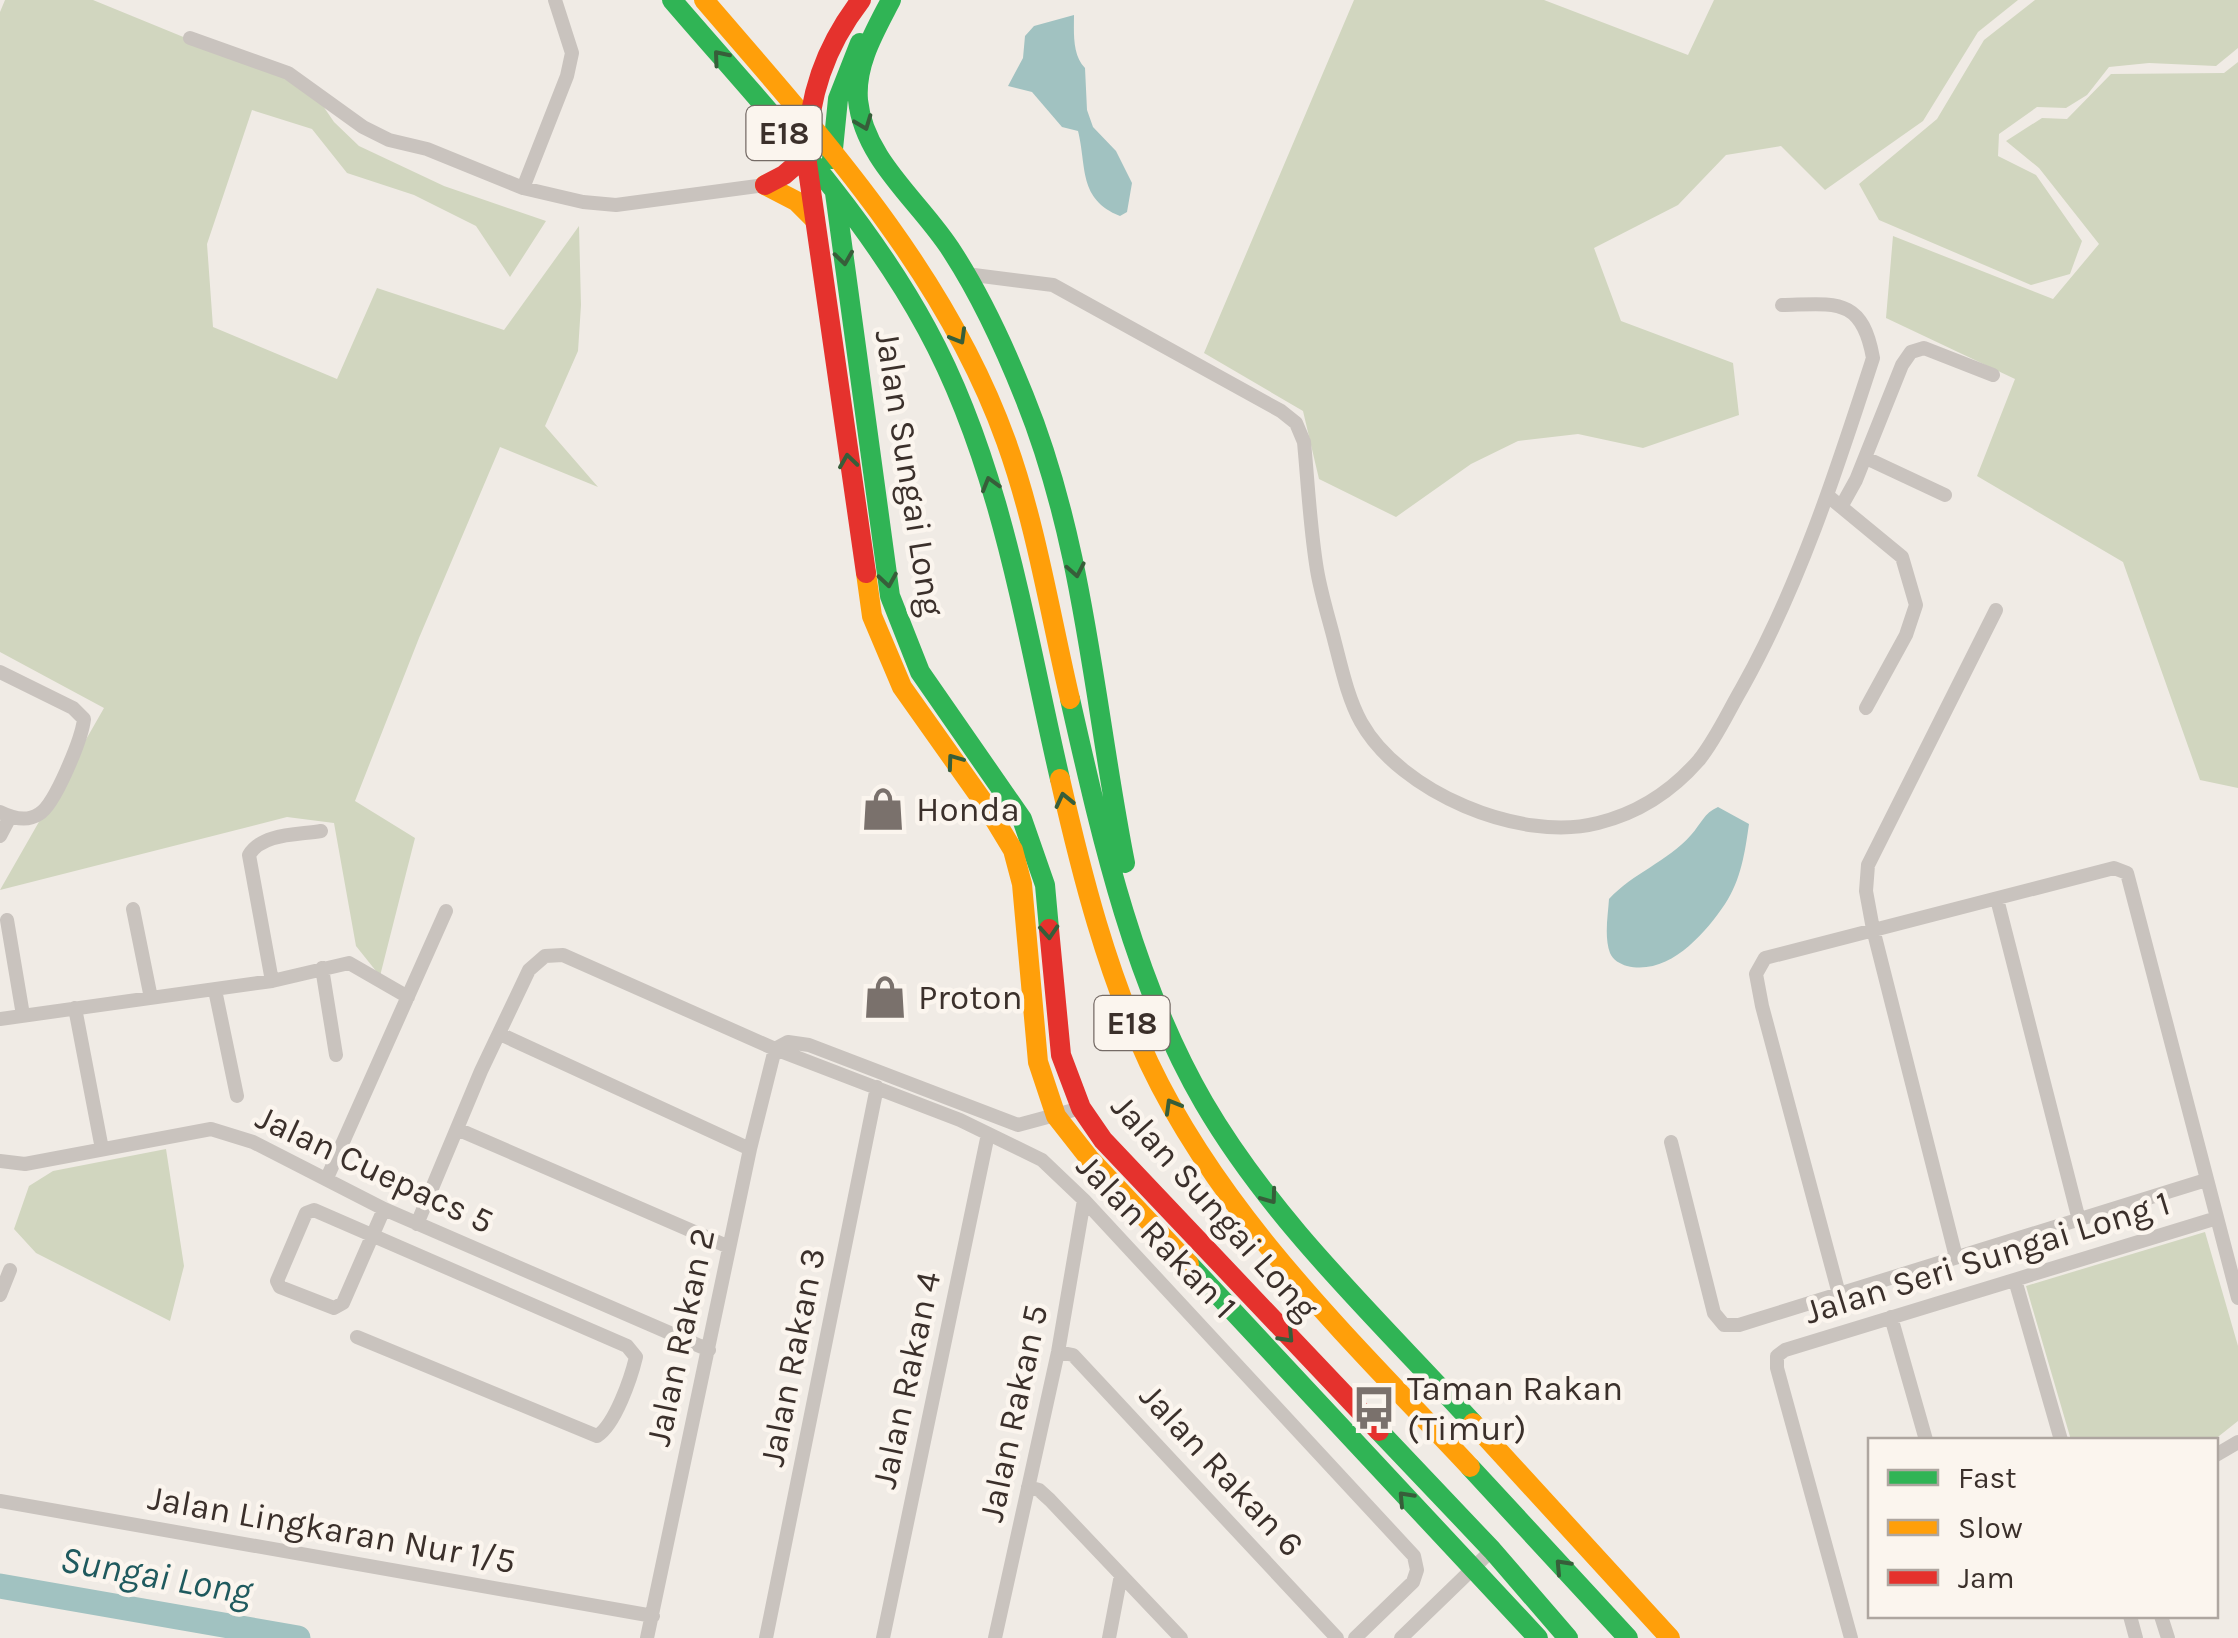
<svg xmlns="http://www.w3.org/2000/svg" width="2238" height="1638" font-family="Karla,sans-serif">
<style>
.green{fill:#d1d6bf}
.water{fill:#a1c2c1}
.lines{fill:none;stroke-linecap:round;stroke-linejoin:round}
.river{stroke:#a1c2c1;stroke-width:25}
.street{stroke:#c9c3be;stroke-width:14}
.fast{stroke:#30b455;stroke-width:20}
.slow{stroke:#ff9f0a;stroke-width:20}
.jam{stroke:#e5322d;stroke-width:20}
.oneway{stroke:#375e3a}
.labels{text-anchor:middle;stroke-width:9;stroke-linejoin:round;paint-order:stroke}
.shield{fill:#fbf5ee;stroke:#756b66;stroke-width:2.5}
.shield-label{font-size:32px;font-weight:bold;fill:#3b302b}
.street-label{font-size:35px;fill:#3b302b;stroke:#fbf5ee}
.poi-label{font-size:35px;fill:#3b302b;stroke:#fbf5ee;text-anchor:start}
.water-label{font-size:38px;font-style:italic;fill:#1f5a5e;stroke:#fbf5ee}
</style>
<rect width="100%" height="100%" fill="#f0ebe5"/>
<!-- green -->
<path class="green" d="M5 0H93L242 61 308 84 334 122 359 146 444 186 546 221 510 277 476 226 414 195 347 173 312 129 252 110 207 244 213 327 337 379 377 288 504 330 579 226 581 305 578 351 545 426 598 487 500 447 419 638 355 801 415 838 380 976 356 946 334 823 287 817 0 890 104 708 0 652V12Z
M1354 0H1544L1688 55 1714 0H2018L1978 32 1923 121 1825 190 1781 146 1726 155 1678 205 1594 248 1621 321 1733 363 1739 415 1643 448 1578 434 1518 441 1471 464 1396 517 1319 479 1303 411 1204 353Z
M2035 0H2238V48L2216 66 2149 63 2109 67 2087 95 2066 108 2037 107 1999 134 1998 156 2036 175 2082 241 2070 274 2031 285 1879 220 1859 184 1937 119 1984 40Z
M2238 62V788L2200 780 2123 562 1977 476 2015 379 1886 318 1893 236 2053 299 2099 244 2039 168 2006 141 2042 118 2067 119 2111 74 2224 73Z
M166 1149 184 1266 170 1321 36 1253 14 1229 29 1186 53 1171Z
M2205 1232 2238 1346V1421L2214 1440H2071L2026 1286Z"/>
<!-- water -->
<path class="water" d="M1074 15C1074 32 1072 55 1085 68L1087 110 1093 127 1116 151 1132 183 1127 212 1120 216C1078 199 1087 167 1078 131L1062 127 1032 92 1008 86 1023 58 1025 36 1034 26Z
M1718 807 1749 824C1745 852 1741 880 1725 904 1704 935 1668 976 1627 966 1620 964 1613 960 1610 953 1604 937 1608 915 1609 899 1633 873 1667 862 1691 835 1701 824 1704 813 1718 807Z"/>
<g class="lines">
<!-- river -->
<path class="river" d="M0 1586 298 1638"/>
<!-- street -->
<path class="street" d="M555 0 572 53 567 76 523 188 583 202 616 205 765 185
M190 38 288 73 363 127 389 140 427 149 523 188
M966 274 1053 285 1281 411 1296 423 1304 442C1308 484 1310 528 1317 570 1321 594 1329 619 1335 643 1342 670 1348 698 1361 722 1400 792 1520 843 1598 823 1639 813 1672 791 1699 760 1716 739 1728 712 1742 688 1800 584 1836 472 1873 358 1862 296 1835 304 1782 305
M1866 458 1945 495
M1828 496 1902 557 1916 605 1906 635 1866 708
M1841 507 1856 480 1902 365 1911 352 1924 348 1993 375
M0 672 73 708 84 719C82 738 55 805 39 814 27 822 12 818 0 812
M0 836 10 817
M1997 899 2079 1220
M133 909 151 998
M7 920 23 1015
M322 968 336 1055
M272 981 249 855C262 833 298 835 321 831
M215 990 237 1096
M75 1008 102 1149
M0 1019 272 981 349 963 408 997
M500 1034 750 1149
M775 1049 788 1042 809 1045 1018 1125 1081 1108
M457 1129 729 1247
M1671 1142 1714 1313 1724 1325H1739L2206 1180
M0 1161 25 1164 211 1129 253 1142 384 1209 709 1350
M327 1178 446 911
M417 1224 481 1071 529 970 545 956 563 955 775 1049 960 1120 1042 1160 1084 1200 1414 1556 1417 1570 1413 1582 1355 1638
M1956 1257 1873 929 1866 891 1868 865 1996 610
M2015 1280 2061 1440
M1839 1294 1762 1006 1756 974 1765 958 2114 868 2127 873 2238 1298
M0 1295 10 1270
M1891 1317 1926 1440
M357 1337 597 1436C615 1425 631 1378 636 1357L627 1346 314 1210 306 1213 277 1281 280 1287 334 1308 343 1303 384 1209
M1058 1352 1073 1355 1337 1638
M2216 1455 2238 1442
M1028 1487 1039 1490 1050 1500 1181 1638
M0 1501 653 1616
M2130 1616 2136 1638
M2161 1616 2168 1638
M647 1638 750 1149 775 1049
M766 1638 877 1087
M883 1638 988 1134
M995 1638 1058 1352 1084 1200
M1109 1638 1121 1575
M1401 1638 1492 1550
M1851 1638 1777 1368V1356L1785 1350 2217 1218"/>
<!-- fast -->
<path class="fast" d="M672 0C762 105 861 207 927 329 1002 467 1025 629 1060 779
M891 0C875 31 855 64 858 100 864 161 922 203 953 253 982 298 1004 346 1024 396 1085 546 1094 706 1125 863
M832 159 838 99 860 43
M835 193 890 596 920 672 1022 819 1045 885 1049 929
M1070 699C1101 835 1133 981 1204 1103 1274 1223 1380 1321 1473 1423
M1189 1264 1538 1638
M1379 1431 1492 1550 1568 1638
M1470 1467 1628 1638"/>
<!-- slow -->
<path class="slow" d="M704 0C820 135 945 271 1006 441 1036 524 1050 614 1070 699
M765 185 796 201 815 220
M866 573 872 616 902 687 987 807 1013 850 1022 884 1038 1062 1056 1116 1089 1158 1189 1264
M1060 779C1082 876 1107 973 1149 1063 1223 1219 1354 1343 1470 1467
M1473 1423 1670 1638"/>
<!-- jam -->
<path class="jam" d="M861 0C824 48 809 96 806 156L866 573
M765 185 784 175 806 156
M1049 929 1061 1055 1081 1108 1103 1140 1379 1431"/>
</g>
<!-- one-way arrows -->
<defs><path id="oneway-chevron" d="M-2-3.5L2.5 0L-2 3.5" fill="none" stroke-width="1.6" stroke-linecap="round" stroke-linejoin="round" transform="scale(2.5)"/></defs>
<g class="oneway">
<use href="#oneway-chevron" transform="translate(720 57) rotate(-130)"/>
<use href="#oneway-chevron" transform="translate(864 123) rotate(69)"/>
<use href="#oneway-chevron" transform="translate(844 258) rotate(82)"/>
<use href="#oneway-chevron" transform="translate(959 337) rotate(60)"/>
<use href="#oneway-chevron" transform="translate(848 461) rotate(-98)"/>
<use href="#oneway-chevron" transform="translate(990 484) rotate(-106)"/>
<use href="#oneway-chevron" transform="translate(1076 570) rotate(79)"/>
<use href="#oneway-chevron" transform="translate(888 580) rotate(81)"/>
<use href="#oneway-chevron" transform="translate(954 761) rotate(-126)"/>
<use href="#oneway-chevron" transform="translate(1064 800) rotate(-103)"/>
<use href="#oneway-chevron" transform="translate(1049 932) rotate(86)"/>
<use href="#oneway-chevron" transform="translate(1172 1106) rotate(-120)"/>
<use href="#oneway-chevron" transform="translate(1270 1197) rotate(54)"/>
<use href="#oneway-chevron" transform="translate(1287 1336) rotate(47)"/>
<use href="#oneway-chevron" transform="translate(1405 1498) rotate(-133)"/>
<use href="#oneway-chevron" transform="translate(1562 1566) rotate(-133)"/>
</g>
<!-- icons -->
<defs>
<g id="shop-bare" transform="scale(3.45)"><path d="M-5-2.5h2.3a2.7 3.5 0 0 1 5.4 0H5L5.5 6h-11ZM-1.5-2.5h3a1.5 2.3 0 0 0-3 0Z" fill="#7a716c" stroke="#fbf5ee" stroke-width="2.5" paint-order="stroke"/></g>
<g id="bus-bare" transform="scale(3.45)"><path d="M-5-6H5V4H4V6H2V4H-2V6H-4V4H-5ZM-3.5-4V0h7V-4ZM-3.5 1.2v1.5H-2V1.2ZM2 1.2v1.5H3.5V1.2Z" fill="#7a716c" stroke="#fbf5ee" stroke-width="2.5" paint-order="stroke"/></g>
</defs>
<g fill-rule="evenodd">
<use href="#shop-bare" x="883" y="809"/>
<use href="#shop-bare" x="885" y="997"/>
<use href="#bus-bare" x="1374" y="1408"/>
</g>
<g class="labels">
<!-- shield labels -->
<g class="shield">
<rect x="746.5" y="106" width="75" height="54" rx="8"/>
<rect x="1094.5" y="996" width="75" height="54" rx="8"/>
</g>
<g class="shield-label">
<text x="784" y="144">E18</text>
<text x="1132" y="1034">E18</text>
</g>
<!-- street labels -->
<g class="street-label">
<text transform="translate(910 473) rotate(81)" y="12">Jalan Sungai Long</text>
<text transform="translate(375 1169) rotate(25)" y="12">Jalan Cuepacs 5</text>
<text transform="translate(1215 1207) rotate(48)" y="12">Jalan Sungai Long</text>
<text transform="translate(1157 1236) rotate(46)" y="12">Jalan Rakan 1</text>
<text transform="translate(1987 1257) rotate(-17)" y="12">Jalan Seri Sungai Long 1</text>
<text transform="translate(680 1337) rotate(-78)" y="12">Jalan Rakan 2</text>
<text transform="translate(792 1357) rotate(-79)" y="12">Jalan Rakan 3</text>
<text transform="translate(906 1380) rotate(-78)" y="12">Jalan Rakan 4</text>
<text transform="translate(1013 1413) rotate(-78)" y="12">Jalan Rakan 5</text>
<text transform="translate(1222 1470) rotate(47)" y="12">Jalan Rakan 6</text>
<text transform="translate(332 1529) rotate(10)" y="12">Jalan Lingkaran Nur 1/5</text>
</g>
<!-- poi labels -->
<g class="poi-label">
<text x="916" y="821">Honda</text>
<text x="918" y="1009">Proton</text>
<text x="1407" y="1400">Taman Rakan<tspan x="1407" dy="40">(Timur)</tspan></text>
</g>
<!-- water labels -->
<g class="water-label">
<text transform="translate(156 1575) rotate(10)" y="13">Sungai Long</text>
</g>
</g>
<!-- legend -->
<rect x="1868" y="1438" width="350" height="180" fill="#fbf5ee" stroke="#aea6a0" stroke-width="2.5"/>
<rect x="1888" y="1470" width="50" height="15" fill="#30b455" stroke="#aea6a0" stroke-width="2.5"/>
<text x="1958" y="1488" font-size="30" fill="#3b302b">Fast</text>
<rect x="1888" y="1520" width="50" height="15" fill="#ff9f0a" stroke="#aea6a0" stroke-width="2.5"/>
<text x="1958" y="1538" font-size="30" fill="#3b302b">Slow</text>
<rect x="1888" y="1570" width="50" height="15" fill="#e5322d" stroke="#aea6a0" stroke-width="2.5"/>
<text x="1958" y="1588" font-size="30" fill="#3b302b">Jam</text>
</svg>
